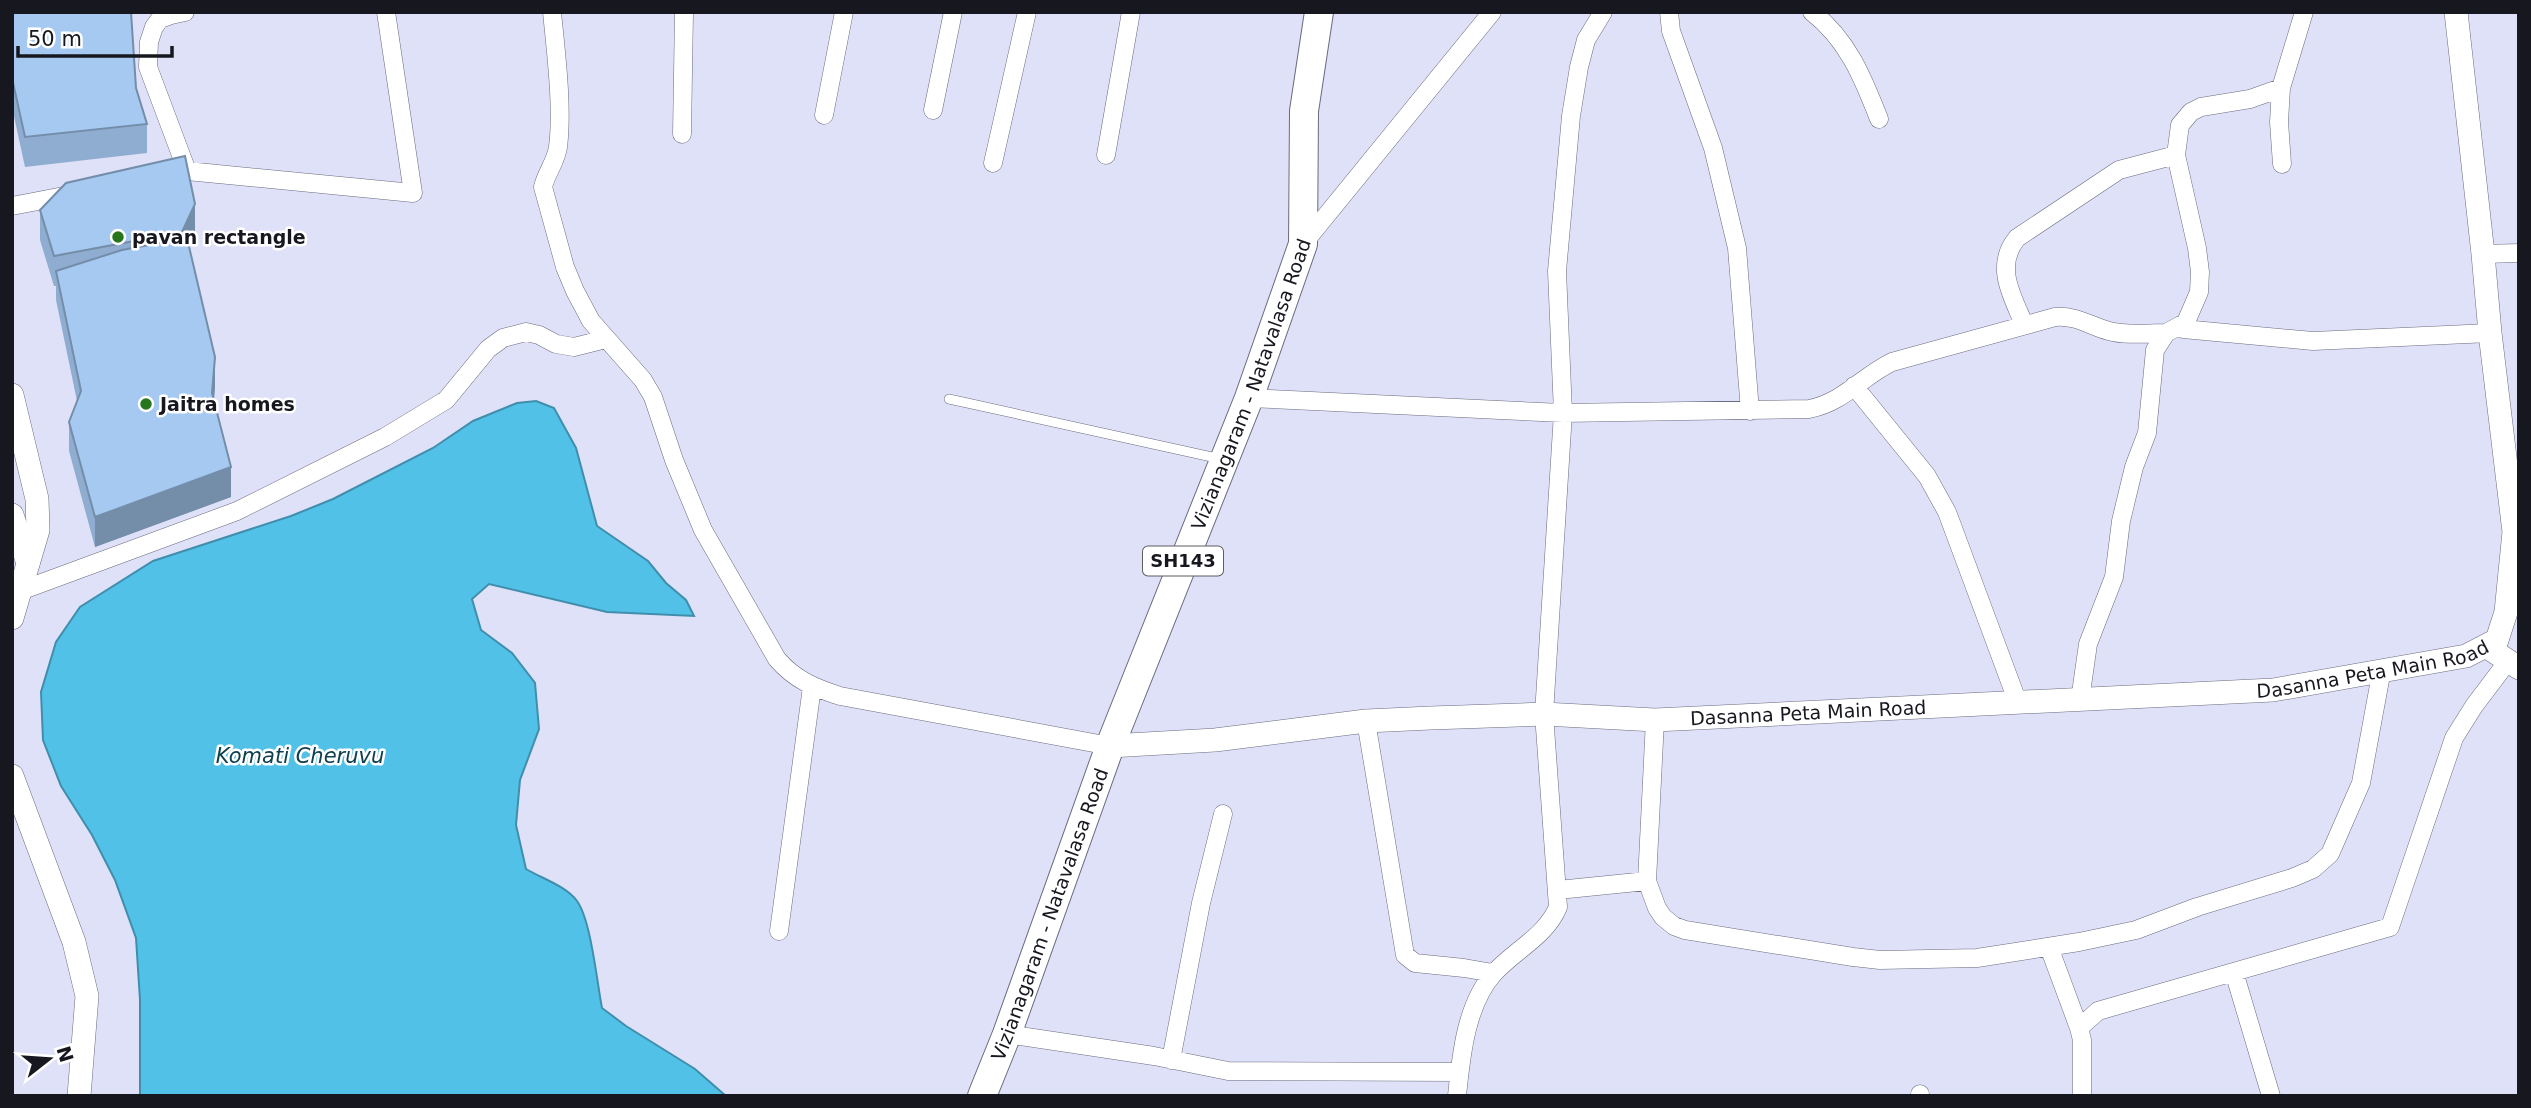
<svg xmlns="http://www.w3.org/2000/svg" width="2531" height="1108" font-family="'DejaVu Sans',sans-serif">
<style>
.water{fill:#52c1e8;stroke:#408eac;stroke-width:2}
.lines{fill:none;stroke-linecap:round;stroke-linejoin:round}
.service-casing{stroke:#696b7f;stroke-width:10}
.minor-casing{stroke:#696b7f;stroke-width:19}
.tertiary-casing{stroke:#696b7f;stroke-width:24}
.primary-casing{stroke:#696b7f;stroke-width:30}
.service{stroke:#fff;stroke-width:9}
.minor{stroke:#fff;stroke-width:18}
.tertiary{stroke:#fff;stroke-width:23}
.primary{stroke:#fff;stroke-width:28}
.wall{fill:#8fadd0}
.shaded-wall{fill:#748da9}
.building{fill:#a6c9f2;stroke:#748da9;stroke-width:2}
.poi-dot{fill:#27751c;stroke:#fff;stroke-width:2.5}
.labels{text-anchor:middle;stroke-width:5;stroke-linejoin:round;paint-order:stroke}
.shield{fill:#fff;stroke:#5d5d62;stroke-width:2}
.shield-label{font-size:18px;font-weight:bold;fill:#17181f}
.poi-label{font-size:19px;font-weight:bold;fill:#17181f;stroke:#fff;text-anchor:start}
.street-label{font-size:19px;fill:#17181f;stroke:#fff}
.water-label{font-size:21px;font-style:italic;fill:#0f4050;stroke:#fff}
</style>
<rect width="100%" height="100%" fill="#dfe1f8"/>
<!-- water -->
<path class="water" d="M536 401 554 408 576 448 597 526 648 561 666 583 686 600 694 616 607 612 489 584 472 599 481 630 512 653 535 683 539 729 520 780 516 825 526 869C541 878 566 886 577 901 591 920 597 983 602 1008L626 1026 695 1069 726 1096H140V1000L136 938 115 880 92 835 61 786 43 740 41 692 56 642 80 607 153 561 291 516 333 499 433 448 473 421 517 403Z"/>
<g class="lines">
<!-- service casing -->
<g class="service-casing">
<path id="service" d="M949 399 1221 459"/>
</g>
<!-- minor casing -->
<g class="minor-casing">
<path id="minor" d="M185 12 171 15 160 19 154 27 149 42 148 67 187 171
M552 12C556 53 563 108 558 147 556 162 546 173 543 187L565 267 575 291 591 321 643 380 653 397 674 460 703 530 777 659C795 680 815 688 840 696L1110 746
M1669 12 1671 31 1713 148 1737 248 1750 411
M1812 12C1848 40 1863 78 1879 119
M933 110 953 12
M824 115 844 12
M682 134 684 12
M1106 155 1131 12
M993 163 1027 12
M2282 164 2279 122 2281 88 2304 12
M167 175 187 171 413 193 386 12
M12 206 74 194
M1303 244 1492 12
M2483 254 2519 253
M2024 324C2012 296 1994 266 2017 238L2119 170 2176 155
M2183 329 2313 341 2490 333
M1854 386 1927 476 1947 512 2018 703
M1249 398 1563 413 1809 409C1844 402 1861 377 1892 362L2055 317C2076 315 2090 326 2109 331 2127 336 2147 333 2166 333
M20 591 237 511 385 437 446 400 488 349 503 338 526 332 539 335 556 344 574 347 606 339
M2080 700 2088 644 2114 577 2121 521 2134 467 2147 433 2155 350 2166 333 2179 326 2183 329 2199 292 2200 272 2197 248 2176 155 2180 125 2191 112 2201 107 2250 99 2281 88
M1655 720 1647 881 1657 908 1663 917 1674 926 1685 930 1853 957 1880 960 1977 958 2079 942 2136 930 2197 907 2292 878 2313 869 2330 854 2361 783 2382 669
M1366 721 1405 955 1415 963 1464 968 1493 973
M1558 890 1647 881
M779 931 812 687
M2049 947 2079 1028
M2234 972 2271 1096
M1007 1034 1154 1056 1228 1071 1459 1072
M1171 1060 1201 903 1223 814
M1920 1094V1096
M1457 1096C1461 1056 1466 1004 1494 973 1515 950 1546 936 1558 907L1544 714 1563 413 1557 271 1571 116 1579 67 1586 40 1603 12
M2082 1096V1040L2079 1028 2098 1011 2390 927 2454 738 2474 706 2508 661"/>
</g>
<!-- tertiary casing -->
<g class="tertiary-casing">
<g id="tertiary">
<path d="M12 395 37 499 38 530 12 618"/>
<path d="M12 515 28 563"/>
<path d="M2487 647 2519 668"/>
<path id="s1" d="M1110 746 1215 740 1366 721 1431 718 1544 714 1655 720 2273 690 2466 656 2497 640 2506 612 2514 532 2490 333 2483 254 2456 12"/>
<path d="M12 776 74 942 87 996 79 1096"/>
</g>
</g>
<!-- primary casing -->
<g class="primary-casing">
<g id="primary">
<path id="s2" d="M982 1096 1007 1034 1110 746 1249 398 1303 244 1304 111 1319 12"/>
</g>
</g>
<!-- service -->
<use href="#service" class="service"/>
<!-- minor -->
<use href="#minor" class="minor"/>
<!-- tertiary -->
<use href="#tertiary" class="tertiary"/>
<!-- primary -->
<use href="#primary" class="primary"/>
</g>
<!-- wall -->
<path class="wall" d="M12 12 136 88 147 124V153L25 167 12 107Z
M40 210 195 234 189 247 215 387 214 399 231 497 95 547 69 451V422L77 401 56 300V286H54L40 240Z"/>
<!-- shaded-wall -->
<path class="shaded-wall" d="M195 204V234L182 261V232Z
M215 357V387L212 422V393Z
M231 467V497L95 547V517Z"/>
<!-- building -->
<path class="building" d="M12 12H131L136 88 147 124 25 137 12 78Z
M185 156 195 204 182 232 54 256 40 210 66 183Z
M187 238 215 357 212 393 231 467 95 517 69 422 81 391 56 271 122 250Z"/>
<!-- markers -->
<g class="poi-dot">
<circle cx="118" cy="237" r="7"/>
<circle cx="146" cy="404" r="7"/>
</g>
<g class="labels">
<!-- shield labels -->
<rect class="shield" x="1143" y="546.5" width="80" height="29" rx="5"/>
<g class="shield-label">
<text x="1183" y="567">SH143</text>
</g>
<!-- poi labels -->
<g class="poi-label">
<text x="132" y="244">pavan rectangle</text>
<text x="160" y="411">Jaitra homes</text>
</g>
<!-- street labels -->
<g class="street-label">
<text dy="7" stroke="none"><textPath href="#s2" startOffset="761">Vizianagaram - Natavalasa Road</textPath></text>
<text dy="7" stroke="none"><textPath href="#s1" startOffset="1267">Dasanna Peta Main Road</textPath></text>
<text dy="7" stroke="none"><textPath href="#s1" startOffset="700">Dasanna Peta Main Road</textPath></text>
<text dy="7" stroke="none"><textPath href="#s2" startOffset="194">Vizianagaram - Natavalasa Road</textPath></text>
</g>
<!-- water labels -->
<g class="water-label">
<text x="300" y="763">Komati Cheruvu</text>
</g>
</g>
<!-- border -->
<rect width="2531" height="1108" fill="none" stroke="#17181f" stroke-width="28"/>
<!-- north arrow -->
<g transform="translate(49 1059) rotate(73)" stroke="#ffffff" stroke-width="5" paint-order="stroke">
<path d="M0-5L12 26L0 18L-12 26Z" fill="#17181f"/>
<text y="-10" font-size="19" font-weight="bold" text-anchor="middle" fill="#17181f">N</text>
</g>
<!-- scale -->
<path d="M18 46v10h154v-10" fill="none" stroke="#17181f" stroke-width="3.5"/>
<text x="28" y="46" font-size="21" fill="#17181f" stroke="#ffffff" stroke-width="5" paint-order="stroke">50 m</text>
</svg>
